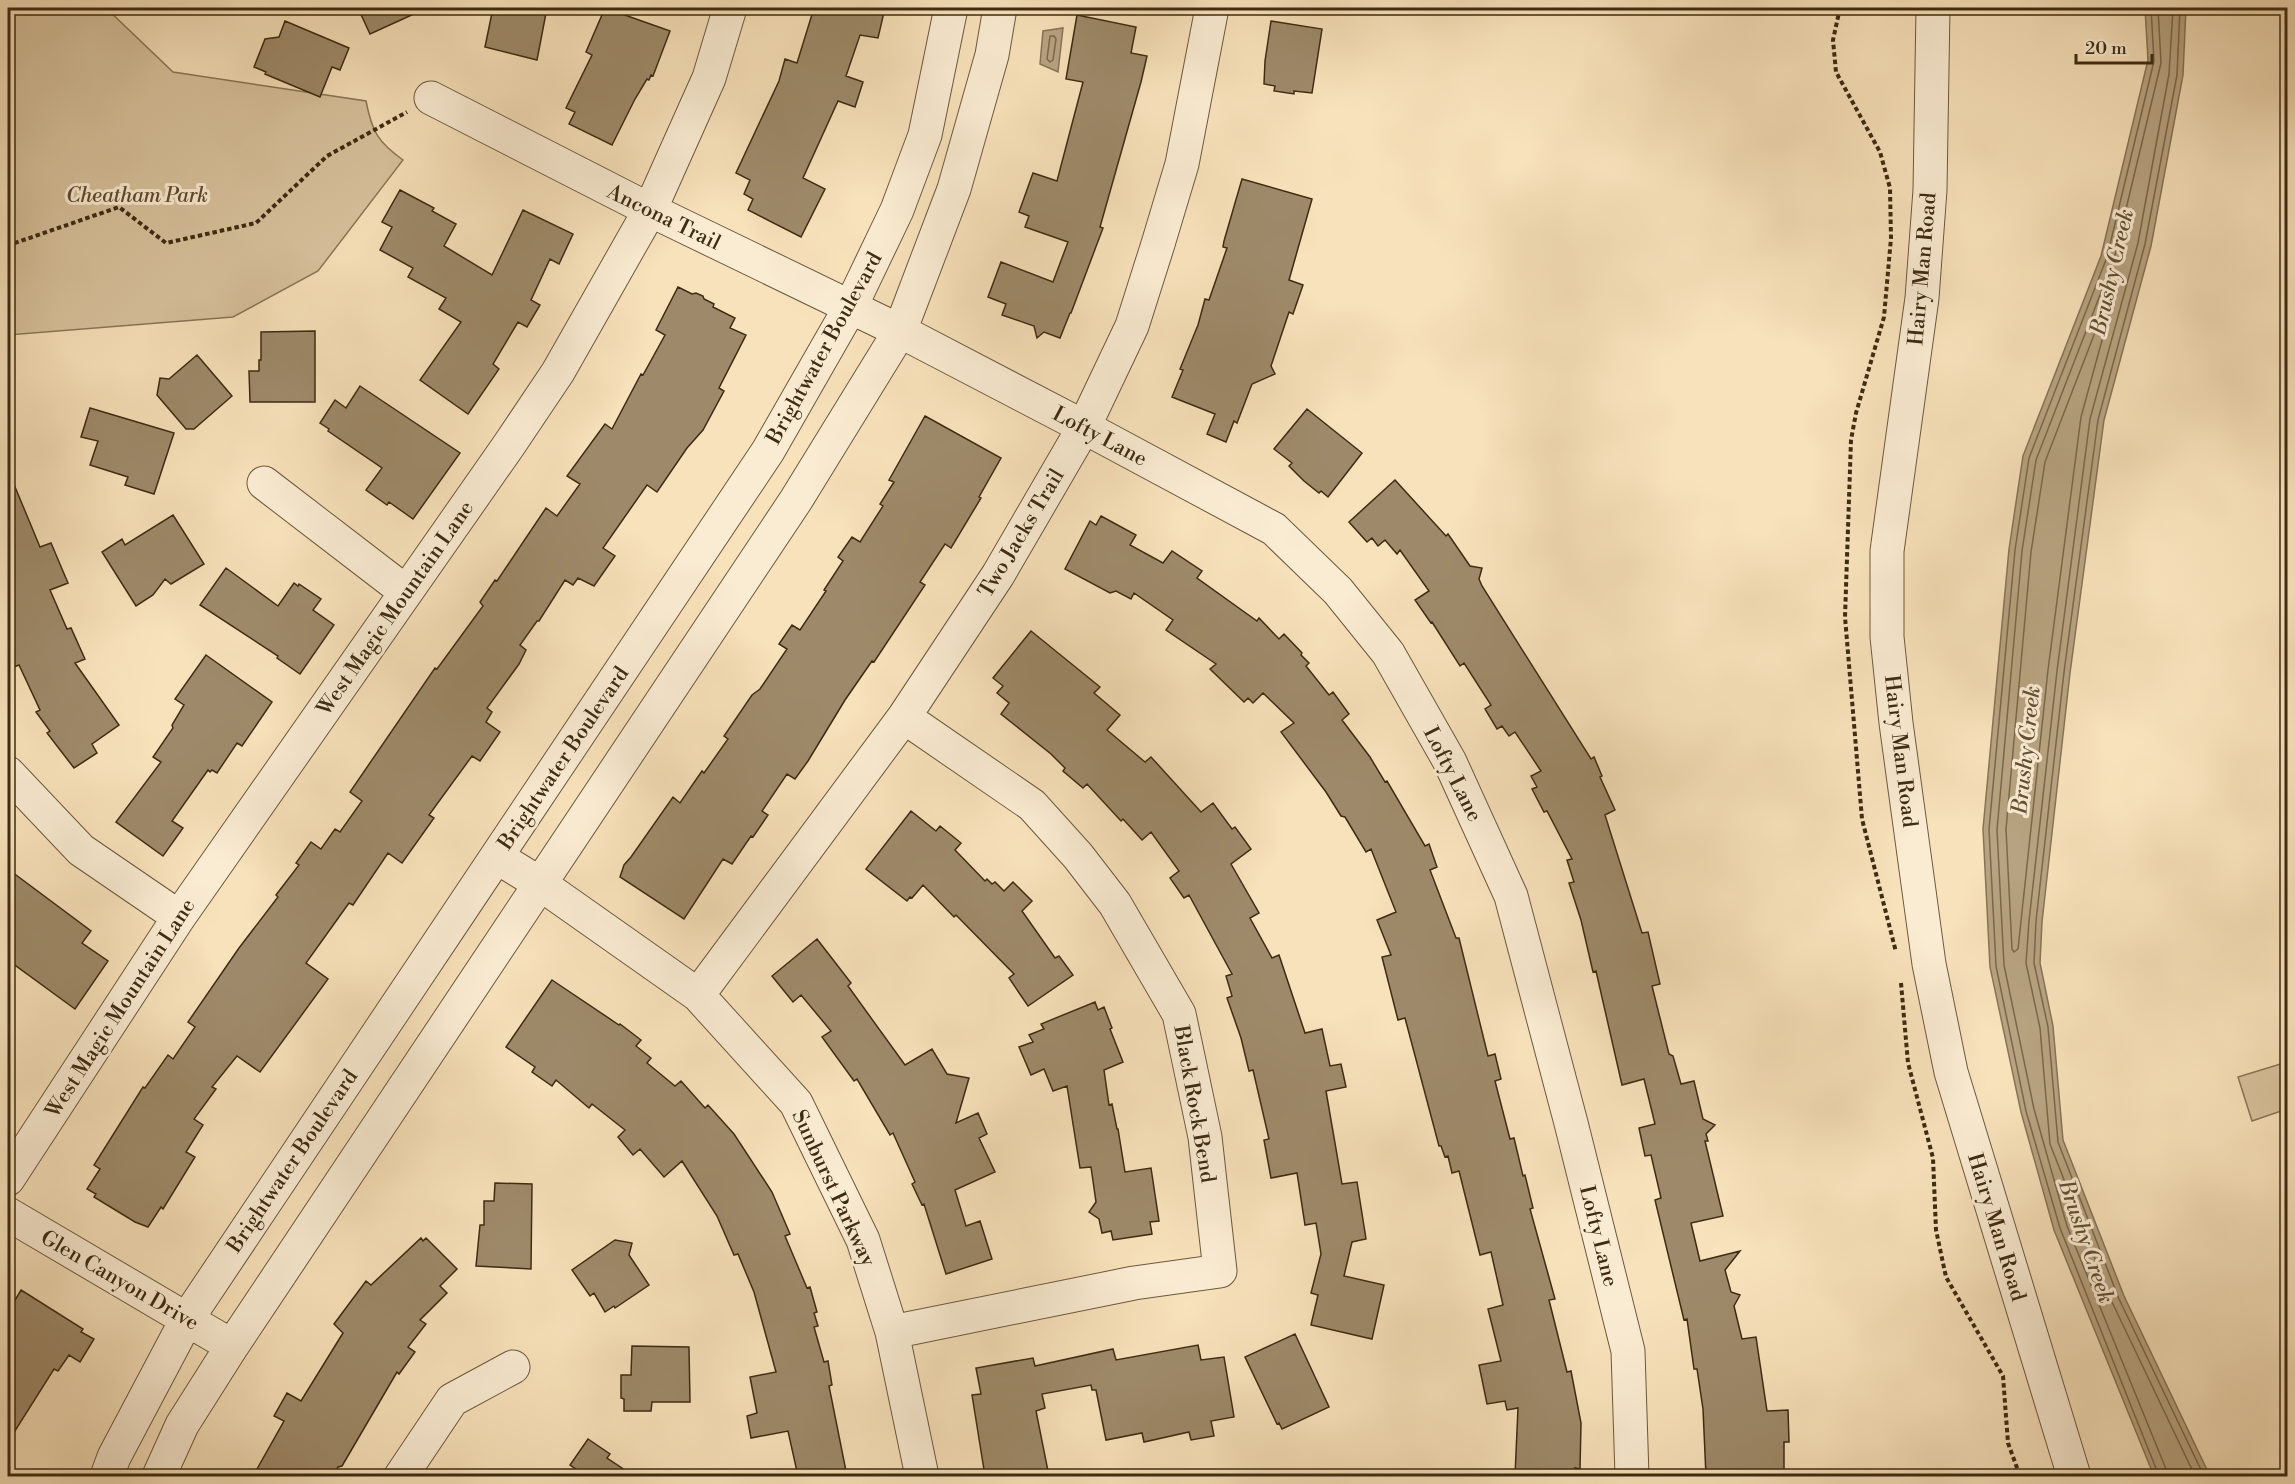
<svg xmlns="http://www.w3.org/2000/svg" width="2295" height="1484" font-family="'Libre Bodoni',serif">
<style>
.green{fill:#d8c39e;stroke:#8a7758;stroke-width:1.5}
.water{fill:#b8a482;stroke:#877456;stroke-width:1.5}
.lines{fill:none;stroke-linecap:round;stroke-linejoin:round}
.shore{stroke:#7a684a;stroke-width:1.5}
.building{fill:#9e8a6a;stroke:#3d2b13;stroke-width:1.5}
.minor-casing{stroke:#6c593d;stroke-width:35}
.path{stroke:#3d2b13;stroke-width:4;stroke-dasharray:4.5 3;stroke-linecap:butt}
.minor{stroke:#faecd3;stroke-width:33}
.labels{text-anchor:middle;stroke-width:6;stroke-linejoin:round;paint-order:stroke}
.park-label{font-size:21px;font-style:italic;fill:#5c492f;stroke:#faecd3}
.street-label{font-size:21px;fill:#3d2b13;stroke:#faecd3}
.water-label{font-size:22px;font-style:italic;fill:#624f34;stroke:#faecd3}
</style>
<rect width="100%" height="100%" fill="#f8e2bb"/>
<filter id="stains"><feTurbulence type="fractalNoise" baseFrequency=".00333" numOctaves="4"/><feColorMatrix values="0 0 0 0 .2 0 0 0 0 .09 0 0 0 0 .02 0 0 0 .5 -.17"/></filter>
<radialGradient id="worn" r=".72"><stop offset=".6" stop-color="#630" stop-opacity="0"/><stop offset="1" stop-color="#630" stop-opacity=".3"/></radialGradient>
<!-- green -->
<path class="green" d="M8 8H106L173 72 366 101C372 132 378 142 403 160L318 271 233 317 8 335Z
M2287 1062V1109L2252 1121 2238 1077Z"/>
<!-- water -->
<path class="water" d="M2145 8H2186L2183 75 2151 246 2104 420 2070 673 2042 922 2040 963 2053 1026 2063 1140 2124 1296 2210 1476H2154L2054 1230 2021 1112 1990 967 1983 829 2009 549 2023 456 2101 256 2148 60Z
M1063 28 1058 72 1040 64 1043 31Z"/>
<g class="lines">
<!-- shore -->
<path class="shore" d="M2151 8 2154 61 2107 257 2029 458 2015 550 1989 829 1996 966 2026 1111 2060 1228 2159 1476
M2158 8 2161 63 2114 259 2036 460 2022 551 1997 830 2004 965 2034 1109 2067 1226 2166 1469 2167 1476
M2173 8 2169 74 2138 243 2090 419 2057 671 2029 921 2026 963 2040 1028 2050 1144 2112 1302 2195 1476
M2180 8 2177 75 2145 244 2098 420 2064 672 2036 921 2034 963 2048 1027 2058 1142 2119 1299 2204 1476
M1050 36H1054L1056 39 1053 60 1050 62 1047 59Z
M2108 307 2110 311 2081 417 2048 670 2018 949 2014 952 2012 949 2006 829 2031 552 2045 462 2104 309Z"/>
</g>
<!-- building -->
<path class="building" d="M358 8H427L370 34Z
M493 8H547L537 60 485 47Z
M605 8 670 31 653 76 651 75 649 80 647 79 635 99 612 145 569 124 575 112 566 108 592 55 586 52Z
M814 8H885L878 38 860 35 846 76 863 82 855 107 838 101 803 178 825 189 801 237 748 210 753 199 744 194 750 180 736 173 779 81 785 59 797 63Z
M1077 15 1136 27 1131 53 1147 56 1141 82 1100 227 1103 228 1071 313H1070L1060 338 1044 332 1037 338 1034 326 1002 315 1006 304 988 297 1001 262 1053 282 1068 242 1025 227 1029 216 1019 212 1033 173 1057 181 1083 82 1066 79Z
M285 21 349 48 340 70 332 67 320 97 265 74 266 72 254 67 265 39 279 37Z
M1271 21 1322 29 1312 93 1294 91V94L1274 91 1275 86 1264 84 1265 61Z
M1242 179 1312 199 1289 280 1303 285 1293 314 1289 312 1271 366 1275 374 1252 384 1237 423 1234 421 1226 442 1207 434 1215 414 1172 397 1183 370 1180 369 1198 325 1205 299 1209 300 1227 248 1223 247 1224 241Z
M400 190 434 208 432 211 456 224 444 246 492 275 523 210 573 234 559 264 550 259 531 300 540 305 527 327 518 322 493 364 499 369 468 414 420 380 461 322 439 309 446 298 408 277 413 268 380 250 392 227 382 222Z
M678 287 692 294 696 293 703 296 704 299 714 304 713 307 735 318 730 328 746 335 719 388 724 391 703 430 687 448 657 492 647 485 603 548 615 556 594 586 578 578 573 585 565 580 539 621H537L520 645 526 650 519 664 487 708 492 712 486 722 500 732 480 761 472 756 429 815 434 818 402 863 388 853 353 905 349 903 306 963 328 979 260 1072 237 1056 212 1087 216 1089 194 1119 203 1125 186 1152 195 1157 163 1209 161 1207 148 1227 135 1222 94 1197 96 1194 87 1189 100 1169 94 1165 143 1087 145 1088 168 1055 173 1059 195 1027 188 1022 239 948 278 897 276 895 299 865 296 863 311 842 321 849 335 829 340 832 362 801 350 792 435 668 437 669 483 606 480 602 495 580 497 581 546 508 557 516 580 484 567 476 605 424 612 429 641 374 643 375 665 335 656 330Z
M315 331V402H250L249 371H259V360H261V332Z
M197 355 232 396 194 429H186L157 395 160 378 169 379Z
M360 386 460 453 413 519 389 502 387 505 366 490 382 468 328 431 329 429 320 423 335 400 346 408Z
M90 408 174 433 154 494 125 485 128 477 90 465 98 441 81 437Z
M1307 409 1362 453 1328 497 1321 491 1319 493 1304 481 1289 466 1292 463 1274 449Z
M925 416 1001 458 979 497 981 498 951 548 945 544 920 582 925 585 874 662 872 661 845 700 808 761 795 779 787 774 762 811 768 815 753 837 751 836 732 864 723 859 684 919 620 877 624 865 631 857 673 797 680 803 702 771 704 773 728 739 724 736 752 695 760 689 787 649 779 644 792 625 800 630 826 591 824 590 843 561 838 557 852 537 860 542 883 506 880 504 894 482 889 480Z
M8 470 40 547 51 543 68 583 50 590 67 629 71 628 85 659 75 663 119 725 92 744 97 753 74 768 47 733 50 731 36 712 40 710 19 665 14 667 8 654Z
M1395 480 1446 536 1448 534 1470 566 1482 568 1479 579 1482 586 1591 759 1594 757 1602 776 1600 777 1615 810 1605 815 1642 933 1648 932 1660 984 1652 986 1669 1054 1673 1056 1681 1084 1694 1081 1703 1119 1715 1125 1706 1134 1708 1141H1705L1723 1216 1691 1223 1700 1261 1740 1251 1725 1270 1731 1292 1740 1295 1734 1306 1742 1339 1756 1337 1767 1411 1788 1410 1789 1442H1784V1471H1765V1476H1706L1703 1409 1697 1369H1694L1687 1319 1684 1320 1655 1200 1661 1198 1651 1155 1645 1156 1639 1128 1655 1124 1644 1079 1622 1085 1596 971 1593 972 1581 920 1569 883 1574 882 1567 860 1572 859 1547 811 1544 812 1532 789 1537 787 1531 776 1541 771 1515 732 1509 736 1502 726 1497 729 1485 709 1491 705 1464 663 1460 666 1432 622 1431 623 1415 600 1429 591 1400 550 1397 554 1385 540 1378 546 1372 538 1367 542 1349 522Z
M173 515 204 564 171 584 165 579 153 595 136 606 102 552 122 539 125 545Z
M1101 516 1136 535 1130 545 1163 563 1172 551 1202 571 1197 578 1257 621 1259 618 1279 639 1284 634 1302 653 1301 655 1309 663 1306 666 1329 695 1333 692 1349 714 1342 720 1370 757 1385 782 1387 781 1425 846 1429 844 1437 867 1430 870 1456 938H1459L1488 1056 1495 1054 1501 1079 1495 1081 1510 1139 1514 1138 1523 1176 1525 1175 1533 1208 1530 1209 1555 1299 1549 1300 1567 1372 1571 1371 1581 1423 1580 1469 1575 1468V1476H1515L1518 1408 1507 1410 1505 1401 1487 1404 1479 1365 1501 1361 1488 1309 1503 1305 1491 1252 1480 1255 1459 1171 1452 1173 1448 1156 1445 1157 1441 1146H1439L1405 1018 1398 1020 1382 957 1391 955 1377 920 1396 912 1371 849 1366 852 1345 817 1341 816 1326 792 1281 732 1294 723 1263 693 1253 703 1248 698 1244 702 1210 669 1216 664 1166 630 1173 620 1134 593 1131 599 1116 591 1110 593 1065 569 1090 521 1096 525Z
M226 568 278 606 294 583 298 586 299 584 321 599 313 610 334 625 300 674 277 658 278 656 200 605Z
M1031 631 1100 687 1094 693 1120 715 1107 730 1145 762 1151 757 1201 812 1213 803 1232 829 1235 827 1251 849 1231 864 1259 913 1250 918 1272 958 1279 955 1305 1033 1322 1029 1330 1066 1341 1064 1346 1087 1326 1091 1342 1184 1357 1182 1366 1239 1352 1242 1344 1276 1384 1285 1372 1339 1311 1325 1318 1295 1311 1293 1321 1254 1316 1223 1305 1225 1297 1173 1271 1178 1264 1140 1269 1139 1253 1070 1249 1071 1241 1038 1227 998 1232 996 1226 976 1232 974 1189 895 1184 898 1170 878 1179 871 1151 832 1142 840 1123 819 1121 821 1087 784 1083 788 1063 771 1065 768 1051 754 1001 714 1009 703 997 693 1003 686 993 678Z
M206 655 272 702 242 746 237 743 217 773 212 770 210 772 208 770 172 821 183 828 163 856 116 822 161 762 153 757 173 728 172 725 184 705 175 699Z
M911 811 936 831 940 826 961 843 955 850 985 881 987 879 992 884 995 882 1004 891 1013 882 1032 901 1022 911 1055 958 1059 956 1073 975 1028 1006 1009 978 1014 974 956 915 954 917 923 885 912 898 910 897 907 901 866 869Z
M8 869 91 931 82 943 108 961 75 1009 8 960Z
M817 939 851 983 848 986 905 1065 932 1049 947 1074 969 1078 956 1123 978 1113 987 1134 979 1138 995 1172 955 1190 966 1226 980 1221 992 1259 946 1274 924 1204 922 1205 912 1184 915 1182 893 1133 890 1135 857 1079 854 1081 822 1037 831 1031 801 995 793 1002 772 976Z
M552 980 619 1025 620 1024 641 1040 636 1046 651 1058 647 1063 675 1086 681 1081 705 1108 708 1105 734 1134 772 1192 790 1234 785 1236 807 1288 810 1287 817 1312 814 1313 818 1326 814 1327 824 1362 828 1361 832 1385 829 1386 847 1476H798L788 1431 751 1438 747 1416 757 1413 750 1377 776 1372 754 1292 738 1254 734 1255 717 1216 682 1161 664 1177 640 1149 633 1155 618 1137 625 1130 592 1104 589 1108 556 1080 552 1086 532 1072 535 1067 506 1047Z
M1095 1002 1098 1010 1104 1007 1112 1028 1110 1029 1123 1062 1104 1070 1109 1105 1112 1104 1117 1129H1118L1125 1172 1151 1168 1159 1221 1150 1222 1152 1234 1113 1240 1111 1231 1102 1233 1099 1219 1089 1212 1096 1202 1091 1167 1080 1168 1067 1086 1053 1091 1044 1069 1031 1075 1019 1047 1033 1042 1029 1035 1044 1029 1041 1024Z
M495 1183 532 1184 531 1269 476 1266 480 1225H484V1201H494Z
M421 1238 423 1241 426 1238 457 1269 440 1286 447 1293 420 1320 426 1324 408 1347 415 1352 399 1374 397 1372 342 1466 338 1467 333 1476H253L284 1421 274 1416 287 1393 301 1401 343 1333 334 1324 366 1281 371 1285Z
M615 1240 632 1243 629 1255 649 1285 615 1308 614 1306 605 1312 594 1293 590 1296 572 1270Z
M21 1290 83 1329 81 1332 94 1339 80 1362 69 1355 58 1371 54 1369 8 1442V1312Z
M1295 1334 1329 1407 1282 1429 1279 1423 1277 1424 1245 1357Z
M1198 1345 1201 1360 1224 1357 1234 1417 1211 1421 1214 1436 1191 1440 1189 1432 1144 1442 1142 1433 1106 1440 1096 1390H1092L1091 1385 1042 1394 1045 1408 1036 1411 1049 1476H985L972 1395 981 1394 976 1368 1033 1358 1035 1366 1113 1349 1116 1360Z
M632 1346 689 1347 690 1402H652L651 1411H624V1399L621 1398V1375H631Z
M588 1439 610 1454 607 1458 634 1476H586L570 1465Z"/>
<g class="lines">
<!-- minor casing -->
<g class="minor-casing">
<path id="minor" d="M1933 8 1930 190 1922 298 1887 551V637L1896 723 1929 964 1951 1072 2074 1476
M431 98 650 210 900 331 1084 427 1274 529 1338 591 1388 653 1450 762 1511 896 1571 1123 1628 1351 1632 1476
M264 483 406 592
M8 773 81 850 179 917
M497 857 539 883 698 995 796 1103 863 1240 892 1332 922 1476
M698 995 904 717 998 575 1084 427 1132 326 1158 244 1182 164 1212 8
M8 1179 179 917 509 445 558 372 650 210 709 78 730 8
M8 1214 232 1346
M892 1332 1134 1283 1220 1271 1205 1137 1179 1014 1115 904 1078 856 1032 805 904 717
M107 1476 114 1457 187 1319 768 451 851 306 897 210 925 135 951 8
M159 1476 182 1425 232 1346 796 500 900 331 954 189 992 55 1000 8
M401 1476 452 1400 513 1367"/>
</g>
<!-- path -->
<path class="path" d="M1840 8 1833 40 1836 72 1880 152 1890 188 1891 238 1884 317 1856 413 1851 440 1845 617 1862 819 1896 952
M8 241 12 244 119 207 166 243 256 223 327 156 407 112
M1901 983 1908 1063 1933 1158 1936 1230 1946 1277 2003 1376 2008 1443 2020 1476"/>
<!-- minor -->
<use href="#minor" class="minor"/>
</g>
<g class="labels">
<!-- park labels -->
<g class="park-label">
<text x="137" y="202">Cheatham Park</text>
</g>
<!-- street labels -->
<g class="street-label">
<text transform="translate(664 217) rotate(26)" y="7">Ancona Trail</text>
<text transform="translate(1922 269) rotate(-85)" y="7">Hairy Man Road</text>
<text transform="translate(824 348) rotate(-61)" y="7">Brightwater Boulevard</text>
<text transform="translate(1100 436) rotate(28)" y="7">Lofty Lane</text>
<text transform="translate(1021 533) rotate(-59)" y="7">Two Jacks Trail</text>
<text transform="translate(395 608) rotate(-55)" y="7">West Magic Mountain Lane</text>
<text transform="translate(1901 751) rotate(83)" y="7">Hairy Man Road</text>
<text transform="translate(563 758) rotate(-56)" y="7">Brightwater Boulevard</text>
<text transform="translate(1453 774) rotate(63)" y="7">Lofty Lane</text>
<text transform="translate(120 1008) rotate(-57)" y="7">West Magic Mountain Lane</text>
<text transform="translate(1195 1104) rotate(80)" y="7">Black Rock Bend</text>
<text transform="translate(292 1161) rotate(-56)" y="7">Brightwater Boulevard</text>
<text transform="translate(834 1188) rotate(65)" y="7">Sunburst Parkway</text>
<text transform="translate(1997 1227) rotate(73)" y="7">Hairy Man Road</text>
<text transform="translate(1599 1236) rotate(76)" y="7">Lofty Lane</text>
<text transform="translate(120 1280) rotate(30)" y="7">Glen Canyon Drive</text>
</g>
<!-- water labels -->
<g class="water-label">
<text transform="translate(2111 272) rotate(-77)" y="8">Brushy Creek</text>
<text transform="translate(2025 750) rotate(-84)" y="8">Brushy Creek</text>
<text transform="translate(2087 1241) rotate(71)" y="8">Brushy Creek</text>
</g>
</g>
<!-- margin -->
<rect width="2295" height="1484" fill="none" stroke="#f8e2bb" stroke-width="30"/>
<rect x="9" y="9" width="2277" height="1466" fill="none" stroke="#3d2b13" stroke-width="3"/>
<rect x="15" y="15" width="2265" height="1454" fill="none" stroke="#3d2b13" stroke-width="1.5"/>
<!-- scale -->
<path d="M2076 54v9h76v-9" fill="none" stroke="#3d2b13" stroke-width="3"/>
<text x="2085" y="54" font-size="18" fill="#3d2b13" stroke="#faecd3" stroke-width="4.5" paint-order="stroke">20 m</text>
<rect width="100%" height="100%" filter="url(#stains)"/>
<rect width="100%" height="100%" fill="url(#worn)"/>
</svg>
